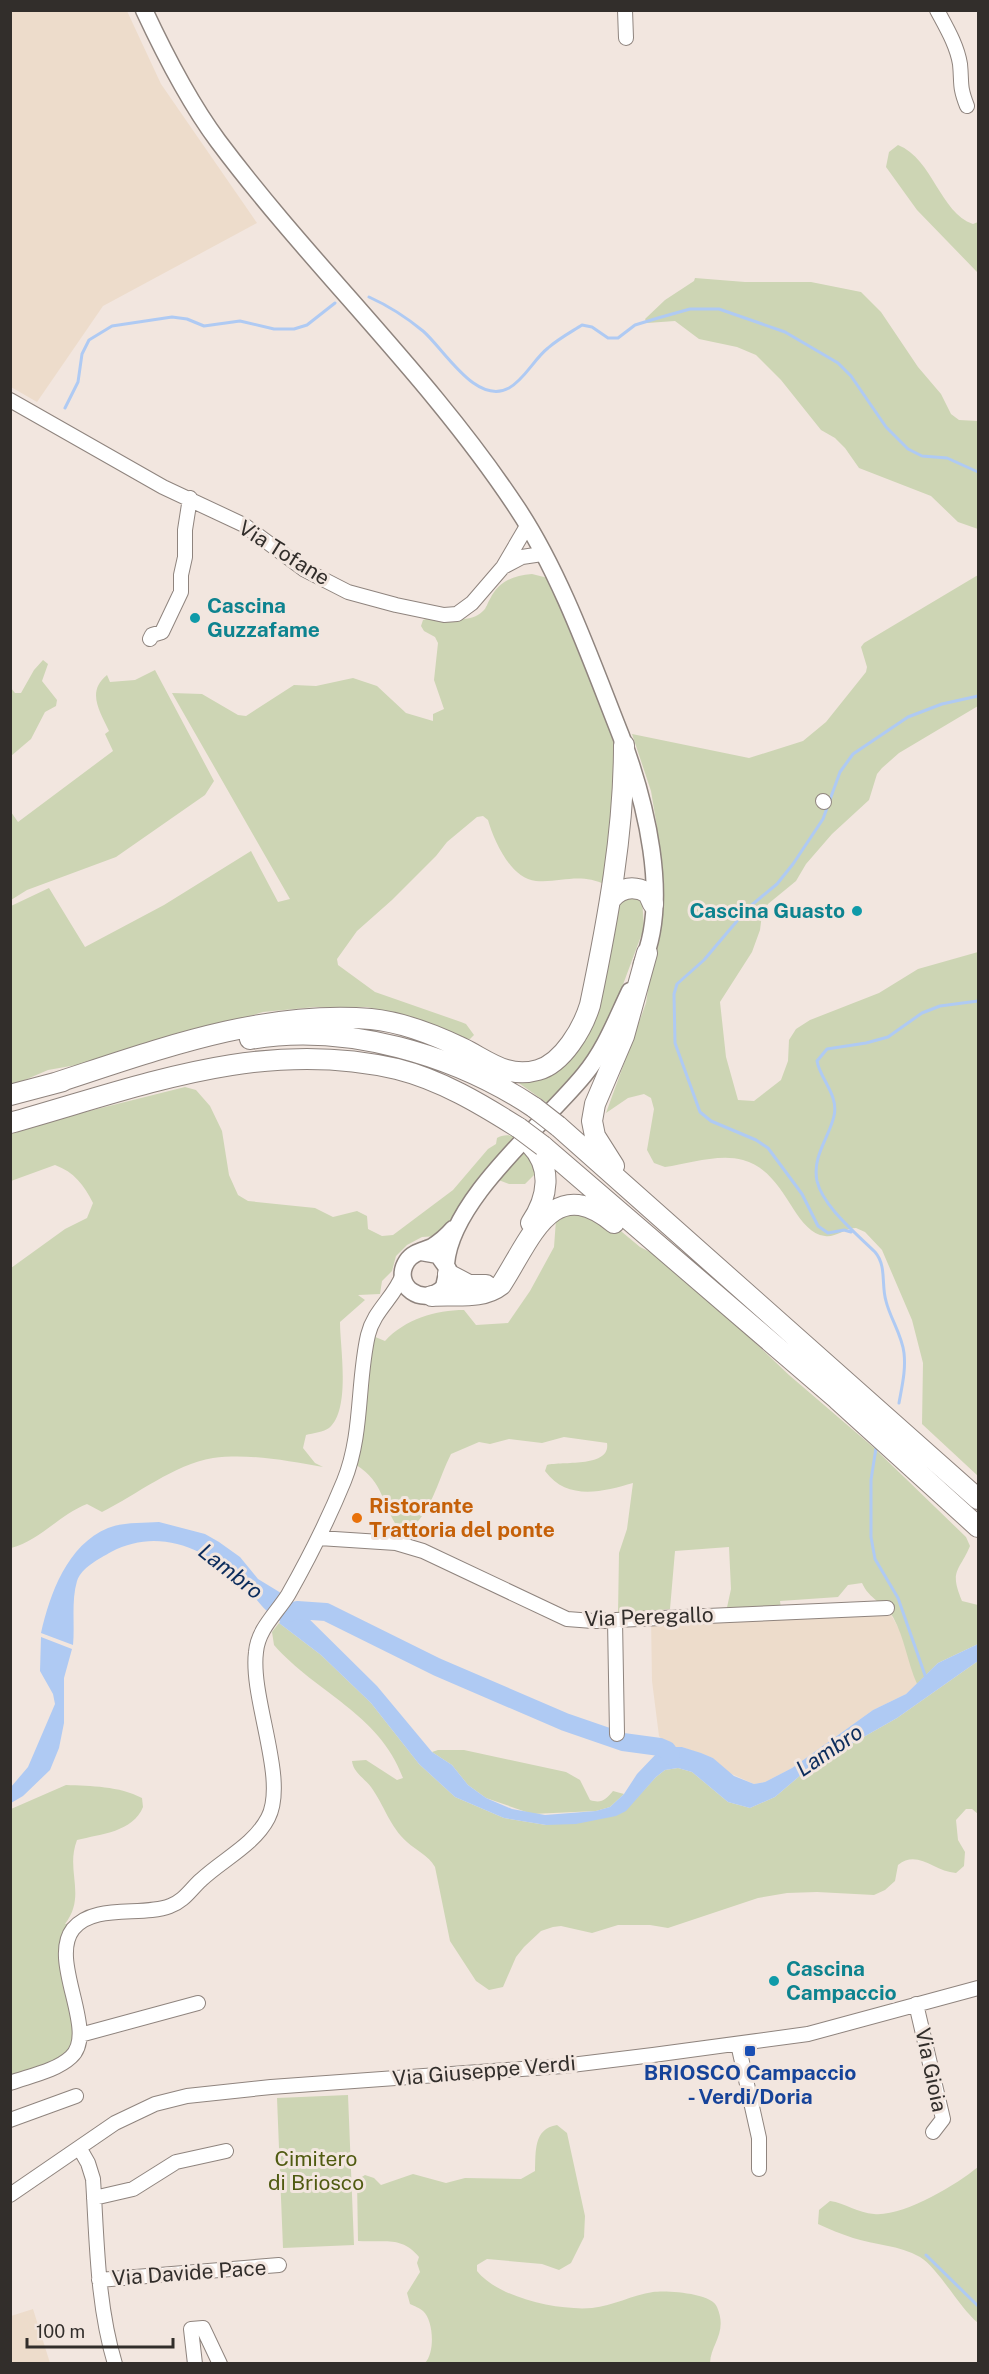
<svg xmlns="http://www.w3.org/2000/svg" width="989" height="2374" font-family="'Public Sans',sans-serif">
<style>
.industrial{fill:#eddccb}
.green{fill:#cdd5b4}
.water{fill:#afcaf3}
.lines{fill:none;stroke-linecap:round;stroke-linejoin:round}
.stream{stroke:#afcaf3;stroke-width:3}
.river{stroke:#afcaf3;stroke-width:18}
.minor-casing{stroke:#8f847e;stroke-width:16}
.major-casing{stroke:#8f847e;stroke-width:19}
.highway-casing{stroke:#8f847e;stroke-width:22}
.minor{stroke:#fff;stroke-width:14}
.major{stroke:#fff;stroke-width:16}
.highway{stroke:#fff;stroke-width:20}
.highway-bridge-casing{stroke:#8f847e;stroke-width:22;stroke-linecap:butt}
.highway-bridge{stroke:#fff;stroke-width:20}
.culture-dot{fill:#0f9aa8;stroke:#f2e6df;stroke-width:2}
.food-dot{fill:#e8710a;stroke:#f2e6df;stroke-width:2}
.transit-dot{fill:#1a4fb4;stroke:#f2e6df;stroke-width:2}
.labels{text-anchor:middle;stroke-width:6;stroke-linejoin:round;paint-order:stroke}
.street-label{font-size:21px;fill:#322e2b;stroke:#f2e6df}
.culture-label{font-size:21px;font-weight:bold;fill:#0d838f;stroke:#f2e6df;text-anchor:start}
.food-label{font-size:21px;font-weight:bold;fill:#c56008;stroke:#f2e6df;text-anchor:start}
.transit-label{font-size:21px;font-weight:bold;fill:#164399;stroke:#f2e6df}
.park-label{font-size:21px;fill:#505b11;stroke:#f2e6df}
.water-label{font-size:22px;font-style:italic;fill:#0b2c5c;stroke:#f2e6df}
</style>
<rect width="100%" height="100%" fill="#f2e6df"/>
<!-- industrial -->
<path class="industrial" d="M11 10 127 11 161 84 257 223 103 306 37 402 11 387Z
M887 1608 902 1634 917 1684 906 1694 873 1710 792 1768 765 1782 754 1784 725 1771 713 1758 682 1747H668L659 1736 652 1681 651 1617Z
M33 2309 50 2363H11V2316Z"/>
<!-- green -->
<path class="green" d="M898 145C933 159 940 213 973 224L978 222V273L917 210 886 167 889 152Z
M695 278 745 282H811L861 292 881 312 918 367 941 394 951 414 959 420 978 421V529L958 522 931 496 859 468 845 448 835 438 821 430 781 380 756 355 737 347 699 339 675 321 647 323 645 319 665 300 694 281Z
M532 574 548 578 613 738 617 756 606 885C579 872 562 883 536 881 511 879 494 841 488 820L483 816 477 817 447 842 436 856 392 900 357 931 337 959 338 965 375 992 461 1022 466 1024 474 1035 470 1039 450 1037 414 1024 398 1014 367 1007H315L263 1012 105 1060 48 1070 11 1086V906L49 888 85 947 164 905 251 851 278 902 290 899 172 693 202 694 238 715 246 716 294 685 316 686 353 678 377 686 406 713 433 721V714L444 709 434 680 438 643 435 637 424 631 421 626 423 620C441 613 467 627 483 611 486 609 488 602 490 599 499 581 512 576 532 574Z
M978 575V706L899 753 882 768 877 774 869 800 832 834 806 864 796 881 768 904 762 914 760 930 752 952 720 1002 726 1057 738 1100 754 1101 781 1080 788 1061 789 1040 796 1029 810 1020 879 993 918 969 978 952V1476L922 1424 923 1363 912 1320 882 1250 865 1232 856 1228C846 1228 834 1238 825 1236 792 1231 787 1172 743 1160 719 1153 688 1164 665 1167L654 1163 647 1150 654 1109 651 1098 644 1094 628 1098 606 1113 646 1003 656 937 657 827 651 791 632 734 749 758 803 741 826 722 866 672 867 667 861 647 864 643Z
M43 660 48 664 42 681 57 700 56 706 45 712 31 739 11 756V688L15 693H21L34 670Z
M155 670 214 781 205 795 116 857 27 890 11 900V812L18 822 113 751 105 734 109 731C100 711 86 692 107 675L110 682 135 680Z
M621 898H642L644 928 608 1025 590 1059 550 1105 513 1079 587 1035 598 1013Z
M185 1087 196 1090 210 1106 222 1131 229 1175 238 1195 248 1201 315 1208 333 1217 357 1211 367 1216 368 1229 382 1236 393 1235 453 1190 488 1149 496 1144 497 1138C509 1130 529 1140 533 1153 535 1159 535 1167 536 1173L525 1184H509L488 1176 446 1228 437 1236 422 1237 407 1245 396 1256 392 1271 382 1281 380 1294 358 1295 365 1300 340 1322C340 1348 351 1409 329 1428 324 1432 313 1433 306 1435L303 1448 315 1463 323 1467C288 1461 249 1453 213 1458 173 1465 138 1494 102 1512L87 1504C59 1515 39 1541 11 1548V1268L65 1229 87 1218 93 1203C84 1185 74 1172 55 1165L11 1181V1134L65 1117Z
M577 1211 616 1227 640 1247 654 1254 710 1300 789 1375 873 1447 966 1537 970 1546C959 1572 949 1570 962 1601L978 1605V1644L938 1663 917 1684C907 1661 905 1639 893 1617 884 1603 869 1599 862 1583L848 1585 838 1597 780 1601 781 1608 726 1612 731 1589 729 1547 675 1551 670 1609 618 1614 619 1553 627 1529 633 1483C602 1492 567 1501 545 1471L547 1465C563 1461 611 1468 607 1443L564 1437 542 1443 509 1439 490 1444 479 1442 451 1454C438 1480 433 1508 411 1529L396 1525C378 1495 384 1481 350 1461L368 1334 385 1341C405 1319 436 1310 464 1310L476 1325 508 1323 530 1291 554 1247 556 1220Z
M279 1623 321 1655 371 1703 419 1764 455 1797 504 1818 546 1825 634 1801 656 1777 665 1770 678 1768 692 1772 728 1802 750 1808 775 1797 809 1768 897 1718 978 1661V1814L972 1809H966L956 1820 958 1840 965 1852 964 1866 956 1873C934 1872 918 1849 898 1865L895 1881 885 1890 874 1895 817 1892 787 1893 758 1898 668 1928 650 1925H618L592 1933 561 1926 553 1927 541 1931 524 1947 516 1957 503 1987 489 1990 476 1981 450 1941 435 1867C428 1855 417 1851 407 1842 390 1827 384 1805 371 1787 364 1778 353 1772 352 1761L366 1760 397 1780 403 1778C379 1713 316 1693 274 1645L272 1632Z
M438 1750H464L566 1772 580 1780 590 1800C602 1804 606 1799 613 1791L624 1794 610 1807 596 1811 532 1814 486 1798 468 1785 452 1765 432 1752Z
M66 1785C91 1786 119 1786 142 1798L143 1807C133 1832 101 1834 77 1840 65 1871 87 1895 65 1924L81 1922 68 1938 76 2052 11 2083V1809Z
M348 2095 354 2245 283 2248 277 2098Z
M557 2125 567 2133 585 2216 584 2237 571 2263 559 2270 542 2264 487 2259 477 2265V2271C498 2298 560 2311 592 2308 613 2306 632 2295 653 2292 666 2290 712 2293 717 2307 728 2333 711 2343 710 2363H425C435 2353 434 2321 423 2311 420 2308 414 2306 410 2304L407 2293 420 2272 417 2263 419 2257C402 2235 382 2243 358 2241L357 2180 365 2175 374 2178 381 2185 413 2174 446 2183 465 2178 521 2179 535 2171C536 2152 533 2129 557 2125Z
M978 2167V2323C958 2306 939 2269 920 2257 899 2245 875 2245 853 2238 841 2234 829 2229 818 2224L819 2210 830 2201C845 2203 858 2213 874 2214 903 2217 956 2185 978 2167Z"/>
<!-- water -->
<path class="water" d="M159 1522 205 1534 219 1542 240 1557 258 1579 281 1593 267 1611C257 1602 250 1589 240 1580 204 1548 158 1527 111 1552 99 1559 82 1567 77 1581 71 1601 75 1625 73 1645L41 1633C50 1594 67 1545 108 1528 123 1522 143 1523 159 1522Z
M293 1603 377 1686 432 1752 452 1765 468 1785 486 1798 512 1809 545 1815 596 1811 610 1807 624 1794 637 1774 657 1753 668 1747H682L701 1753 713 1758 734 1776 754 1784 765 1782 792 1768 873 1710 906 1694 938 1663 978 1644V1661L897 1718 809 1768 775 1797 750 1808 728 1802 692 1772 678 1768 665 1770 656 1777 626 1811 616 1816 576 1824 546 1825 504 1818 455 1797 419 1764 371 1703 321 1655 279 1623Z
M41 1637 72 1649 64 1678V1723L59 1748 50 1770 23 1796 11 1803V1787L28 1767 55 1704 53 1694 40 1671Z"/>
<g class="lines">
<!-- stream -->
<path class="stream" d="M369 297C389 306 406 317 423 331 444 349 476 406 509 388 525 379 534 359 548 348 558 339 571 332 582 325L592 327 608 338H618L635 325 658 318 690 309H719L785 332 838 363 851 376 886 427 908 449 922 456 947 458 978 472
M65 408 78 382 82 354 89 340 112 326 172 317 187 319 204 326 240 321 274 329H294L307 325 335 303
M851 1232 844 1230 828 1233 818 1226 802 1194 768 1148 756 1140 711 1121 700 1112 675 1043 674 994 677 984 704 960 748 908 777 884 793 864 823 819 840 772 853 754 908 717 942 704 978 696
M899 1403C902 1386 906 1370 904 1353 902 1335 890 1318 886 1301 881 1285 887 1266 875 1252 858 1235 823 1207 817 1181 812 1156 829 1138 834 1116 839 1095 820 1079 817 1061L827 1049 866 1043 888 1037 922 1013 940 1006 978 1001
M876 1448 871 1480V1537L875 1559 898 1598 926 1678
M926 2255 978 2306"/>
<!-- river -->
<path class="river" d="M285 1614 297 1610 326 1612 437 1667 565 1722 623 1742 660 1747 667 1750 671 1756"/>
<!-- minor casing -->
<g class="minor-casing">
<path id="minor" d="M625 10 626 38
M937 10C946 27 957 45 960 64 962 83 959 86 967 106
M10 400 163 487 244 525 305 570 348 592 396 605 444 615 457 614 472 603 503 567 527 526
M503 567 522 557 542 554
M150 639 152 635 162 632 181 592V575L185 557V530L190 498
M823 801 824 802
M319 1538 396 1543 423 1551 567 1619 593 1621 887 1608
M615 1620 617 1734
M916 2004 943 2119 933 2132
M80 2035 198 2003
M738 2044 759 2138V2169
M10 2083C29 2076 56 2071 71 2057 99 2032 48 1961 73 1929 94 1903 142 1917 170 1906 184 1901 190 1890 201 1880 222 1860 254 1845 268 1818 288 1780 250 1698 256 1652 258 1629 276 1614 288 1595 309 1558 328 1520 344 1481 363 1434 357 1383 368 1335 374 1310 395 1297 403 1274
M10 2120 76 2096
M80 2149 88 2163 93 2179C97 2241 97 2304 115 2364
M10 2195 115 2123 155 2104 187 2096 271 2087 563 2066 653 2055 808 2034 978 1988
M94 2198 133 2189 176 2162 226 2151
M99 2280 279 2265
M195 2364 191 2329 203 2328 220 2364"/>
</g>
<!-- major casing -->
<g class="major-casing">
<path id="major" d="M144 10C165 55 189 102 218 141 313 268 430 376 517 508 561 574 592 663 621 736 645 800 671 899 642 964
M421 1252 438 1255 448 1269 444 1287C423 1309 391 1285 407 1261 413 1252 423 1251 432 1247 440 1242 447 1236 453 1229
M446 1264C451 1199 544 1124 584 1075 605 1050 616 1020 630 991"/>
</g>
<!-- highway casing -->
<g class="highway-casing">
<path id="highway" d="M611 899C621 887 634 885 648 893L653 904
M250 1039C345 1022 456 1055 535 1108
M52 1084C154 1051 261 1010 371 1019 401 1022 435 1035 462 1048 487 1060 507 1079 538 1070 563 1063 583 1028 590 1005 608 919 624 832 624 745
M10 1095 63 1081
M10 1123C139 1087 261 1037 397 1069 441 1080 481 1104 519 1128
M558 1126 978 1499
M530 1144C553 1167 548 1198 531 1223
M543 1146 837 1399 978 1527
M614 1166 595 1136 592 1121 595 1104 624 1036 647 953
M448 1274 469 1285H486
M432 1296C455 1294 482 1300 501 1285 531 1239 552 1172 614 1223"/>
</g>
<!-- minor -->
<use href="#minor" class="minor"/>
<!-- major -->
<use href="#major" class="major"/>
<!-- highway -->
<use href="#highway" class="highway"/>
<!-- highway-bridge casing -->
<g class="highway-bridge-casing">
<path id="highway-bridge" d="M535 1108 558 1126
M519 1128 543 1146"/>
</g>
<!-- highway-bridge -->
<use href="#highway-bridge" class="highway-bridge"/>
</g>
<!-- markers -->
<g class="culture-dot">
<circle cx="195" cy="618" r="6"/>
<circle cx="857" cy="911" r="6"/>
<circle cx="774" cy="1981" r="6"/>
</g>
<circle class="food-dot" cx="357" cy="1518" r="6"/>
<rect class="transit-dot" x="744" y="2045" width="12" height="12" rx="3"/>
<g class="labels">
<!-- street labels -->
<g class="street-label">
<text transform="translate(284 553) rotate(32)" y="7">Via Tofane</text>
<text transform="translate(649 1617) rotate(-2)" y="7">Via Peregallo</text>
<text transform="translate(931 2070) rotate(78)" y="7">Via Gioia</text>
<text transform="translate(484 2071) rotate(-5)" y="7">Via Giuseppe Verdi</text>
<text transform="translate(189 2273) rotate(-4)" y="7">Via Davide Pace</text>
</g>
<!-- culture labels -->
<g class="culture-label">
<text x="207" y="613">Cascina<tspan x="207" dy="24">Guzzafame</tspan></text>
<text x="845" y="918" text-anchor="end">Cascina Guasto</text>
<text x="786" y="1976">Cascina<tspan x="786" dy="24">Campaccio</tspan></text>
</g>
<!-- food labels -->
<g class="food-label">
<text x="369" y="1513">Ristorante<tspan x="369" dy="24">Trattoria del ponte</tspan></text>
</g>
<!-- transit labels -->
<g class="transit-label">
<text x="750" y="2080">BRIOSCO Campaccio<tspan x="750" dy="24">- Verdi/Doria</tspan></text>
</g>
<!-- park labels -->
<g class="park-label">
<text x="316" y="2166">Cimitero<tspan x="316" dy="24">di Briosco</tspan></text>
</g>
<!-- water labels -->
<g class="water-label">
<text transform="translate(231 1571) rotate(38)" y="8">Lambro</text>
<text transform="translate(829 1750) rotate(-34)" y="8">Lambro</text>
</g>
</g>
<!-- border -->
<rect width="989" height="2374" fill="none" stroke="#322e2b" stroke-width="24"/>
<!-- scale -->
<path d="M27 2338v9h146v-9" fill="none" stroke="#322e2b" stroke-width="3"/>
<text x="36" y="2338" font-size="18" fill="#322e2b" stroke="#f2e6df" stroke-width="4.5" paint-order="stroke">100 m</text>
</svg>
